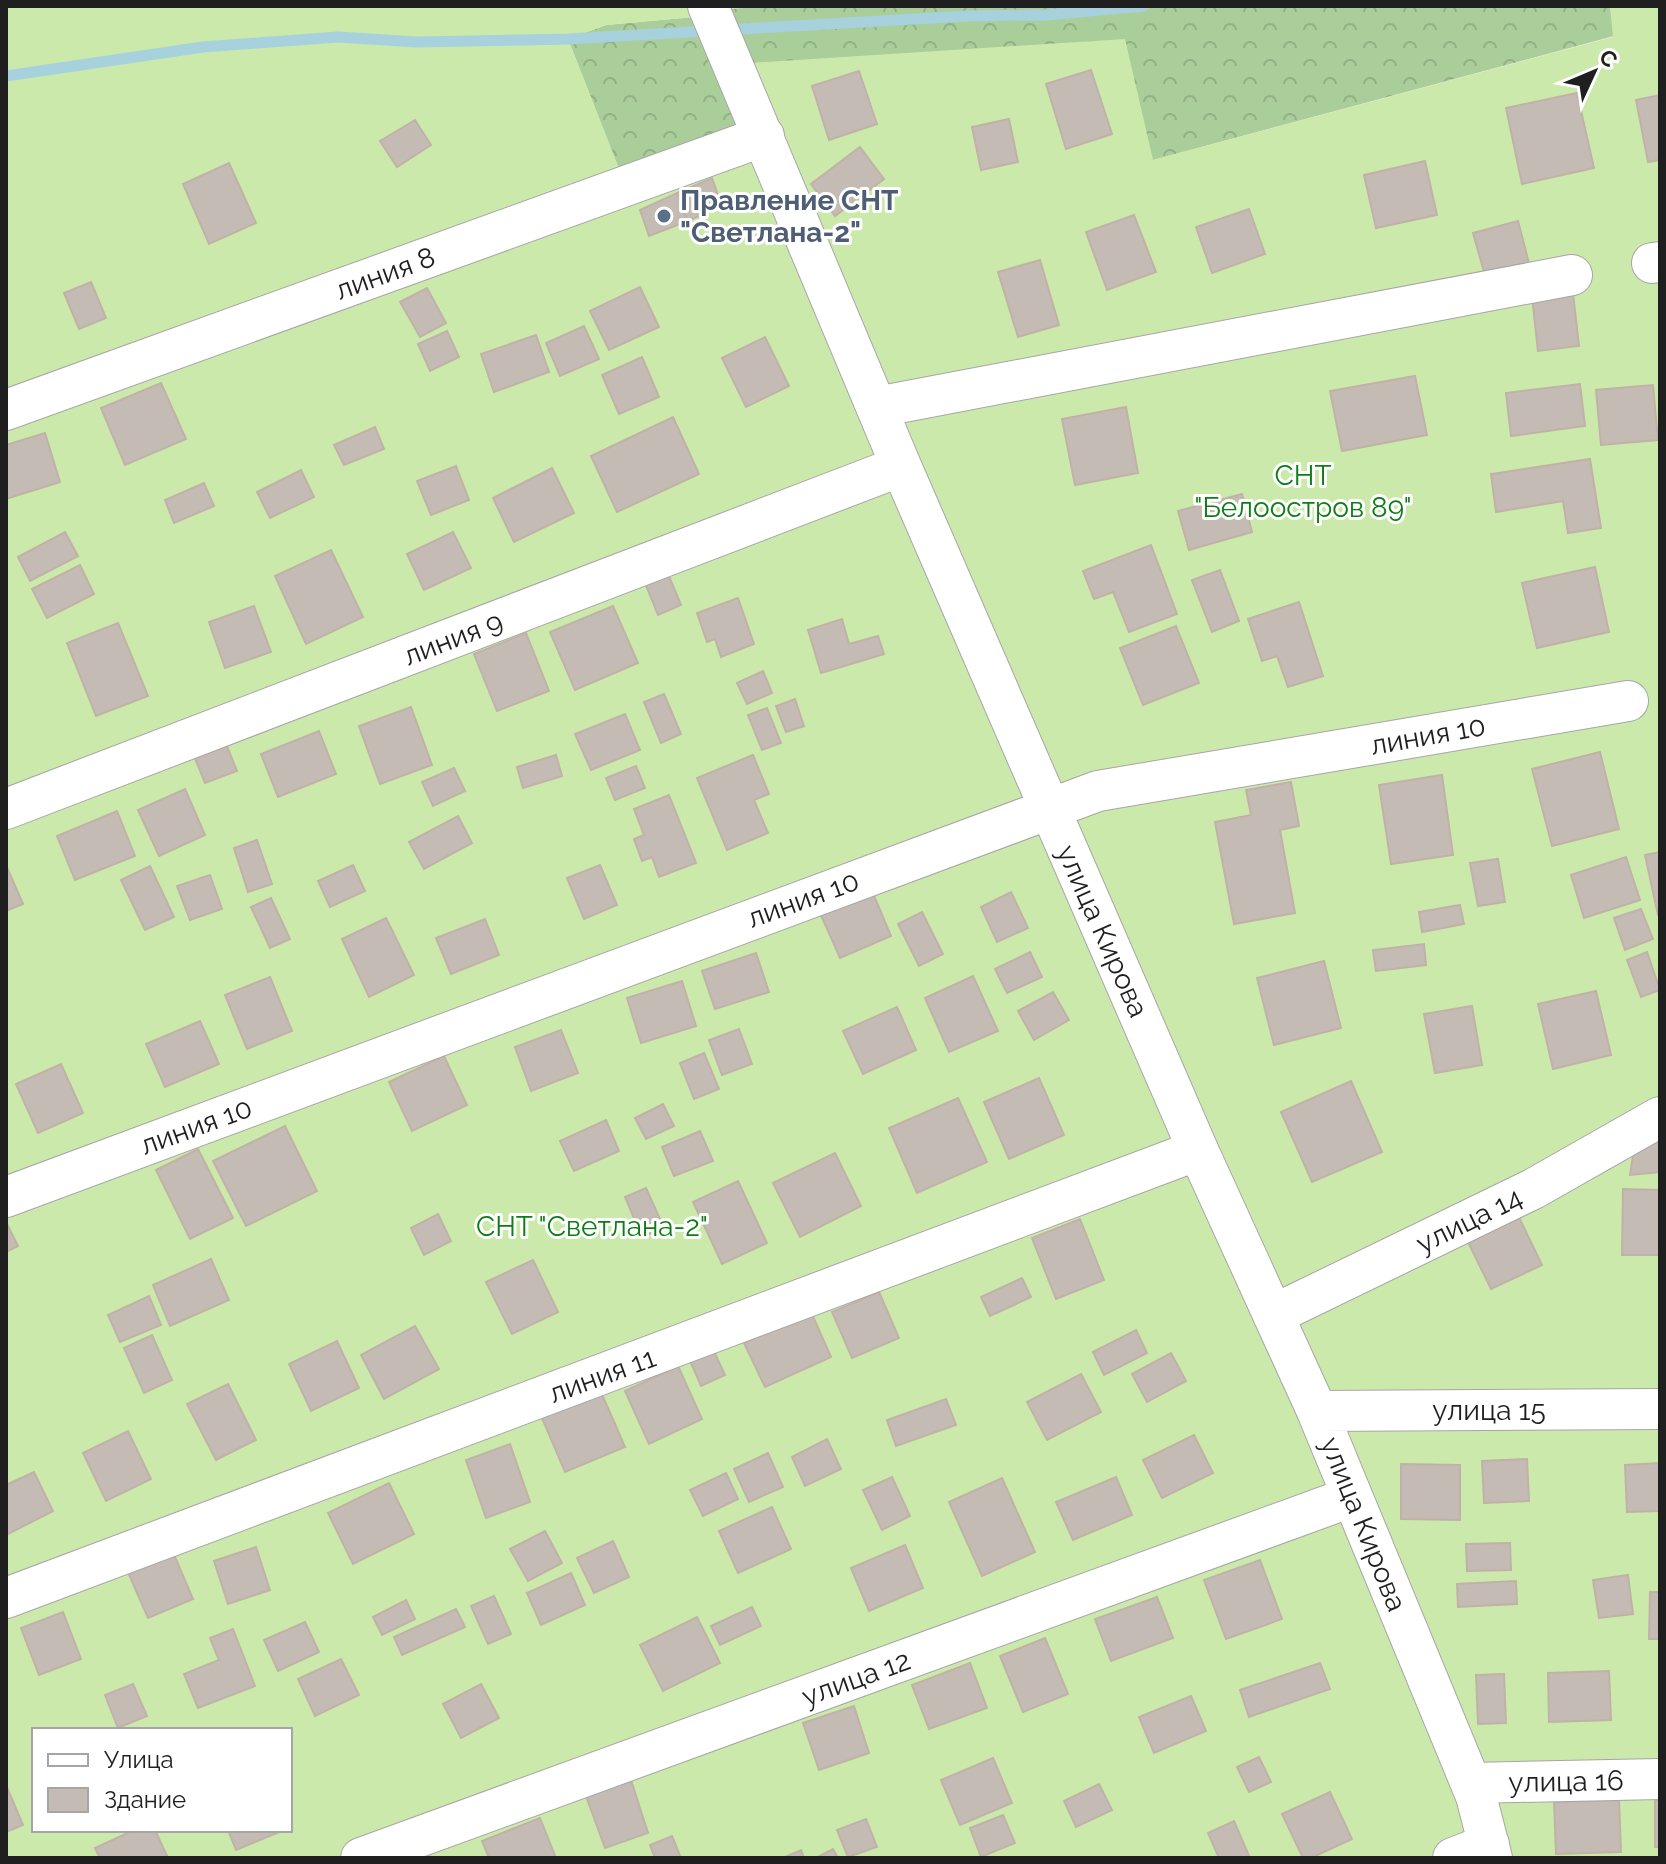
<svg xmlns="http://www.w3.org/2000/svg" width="1666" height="1864" font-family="Raleway,sans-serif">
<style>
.forest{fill:url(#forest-crowns)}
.garden{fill:#cbe9ab;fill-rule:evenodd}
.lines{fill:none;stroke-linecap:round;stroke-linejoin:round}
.stream{stroke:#a6d1dd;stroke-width:11}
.building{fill:#c4bbb4;stroke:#c1b2a7;stroke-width:2}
.minor-casing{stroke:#a6a6a6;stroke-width:42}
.minor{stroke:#fff;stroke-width:40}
.service-dot{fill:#5c6f8a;stroke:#fff;stroke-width:3}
.labels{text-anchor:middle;stroke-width:6;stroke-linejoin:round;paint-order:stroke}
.service-label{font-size:28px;font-weight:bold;fill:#4e5e75;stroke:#fff;text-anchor:start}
.street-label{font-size:28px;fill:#1f1f1f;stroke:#fff}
.park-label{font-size:28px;fill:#0d7d14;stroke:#fff}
</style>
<defs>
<pattern id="forest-crowns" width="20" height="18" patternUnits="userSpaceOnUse" patternTransform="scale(2)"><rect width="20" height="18" fill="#aace9a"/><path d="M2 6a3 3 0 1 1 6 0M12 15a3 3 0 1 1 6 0" fill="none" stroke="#92b084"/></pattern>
</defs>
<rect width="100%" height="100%" fill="#f0ece5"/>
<!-- forest -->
<path class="forest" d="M778 6H1610L1614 36 1153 160 765 133 626 187 568 39 606 25 694 17 710 10Z"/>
<!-- garden -->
<path class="garden" d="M6 6H778L710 10 694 17 606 25 568 39 626 186 745 143 734 64 1125 39 1153 160 1613 37 1610 6H1660V1858H6ZM34 1730H290V1830H34Z"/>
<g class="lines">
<!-- stream -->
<path class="stream" d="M6 76 203 47 338 37 417 42 568 39 968 16 1046 15 1144 6"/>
</g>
<!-- building -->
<path class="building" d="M1091 70 1112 134 1066 149 1046 84Z
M859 71 877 124 829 140 812 86Z
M1577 93 1594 168 1522 184 1506 108Z
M1660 95V160L1648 162 1636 100Z
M1009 119 1018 162 981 170 972 127Z
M415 120 431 145 397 167 380 141Z
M860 147 884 179 835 216 811 184Z
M1425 161 1437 215 1376 228 1364 175Z
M229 163 256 223 209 244 183 184Z
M712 178 722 206 688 221 677 193Z
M677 193 688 221 649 236 640 210Z
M1249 209 1265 254 1212 273 1196 227Z
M1134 215 1156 272 1107 290 1086 232Z
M1518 221 1530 267 1486 279 1473 233Z
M1040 260 1059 325 1018 337 998 272Z
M91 282 106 318 79 329 64 293Z
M640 287 659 327 609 350 590 311Z
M427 288 446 323 420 337 400 302Z
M1573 293 1579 346 1538 351 1532 297Z
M584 326 599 359 560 376 546 343Z
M447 331 459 357 430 371 418 344Z
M536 335 549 372 494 392 481 354Z
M765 337 789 386 746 407 722 358Z
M642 357 659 397 619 414 602 375Z
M1415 376 1427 435 1342 451 1330 391Z
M161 383 186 439 125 465 101 408Z
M1580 384 1585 426 1511 436 1506 393Z
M1653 385 1658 440 1601 445 1596 390Z
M1126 407 1138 473 1075 485 1062 419Z
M673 417 699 474 617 512 591 456Z
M375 427 384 449 344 465 334 445Z
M45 433 60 482 6 499V445Z
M1590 459 1601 528 1568 533 1563 501 1496 512 1491 474Z
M456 466 469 500 431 515 417 481Z
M552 468 574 513 514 542 493 498Z
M301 470 314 497 270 518 257 492Z
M204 483 214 506 174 523 165 500Z
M1242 494 1252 532 1189 550 1178 511Z
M65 532 78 556 30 581 18 557Z
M453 532 471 568 424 590 407 554Z
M1151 545 1177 614 1129 632 1113 592 1094 599 1083 571Z
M331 550 363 617 306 644 275 576Z
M80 565 94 594 47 618 32 589Z
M1595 567 1609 632 1537 648 1522 583Z
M666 569 681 605 658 615 643 578Z
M1220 570 1239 621 1212 632 1192 580Z
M738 598 754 644 721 657 715 639 707 642 697 613Z
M1299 602 1323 676 1288 687 1277 656 1262 661 1248 619Z
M254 606 271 652 225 668 209 622Z
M613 606 638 663 575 690 550 632Z
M842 619 849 644 878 636 884 654 821 673 808 630Z
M118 623 148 696 96 716 67 643Z
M1176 626 1199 683 1143 705 1120 648Z
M526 633 549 691 497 711 474 654Z
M763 671 772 693 747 704 737 683Z
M664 694 681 734 661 743 644 702Z
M795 699 804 726 786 732 776 706Z
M411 707 432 765 380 784 359 726Z
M767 708 781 743 762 750 748 715Z
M625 714 640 750 591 770 575 734Z
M319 731 336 774 278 797 261 754Z
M224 739 237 771 205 783 192 751Z
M1600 752 1619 829 1552 846 1532 769Z
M556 755 562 776 523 788 517 767Z
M753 755 769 794 754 800 768 833 727 850 697 778Z
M636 766 645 788 615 800 606 778Z
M454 768 465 791 433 806 422 782Z
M1442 775 1453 855 1391 864 1379 785Z
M1291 782 1299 826 1280 830 1295 913 1234 924 1215 822 1251 815 1246 790Z
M185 789 205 835 159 856 138 810Z
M669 795 696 863 659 877 652 857 642 861 634 839 644 835 634 809Z
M117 811 135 856 75 880 57 836Z
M458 816 472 843 424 869 409 842Z
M257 840 272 884 248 892 234 848Z
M1660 852V914L1658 915 1645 855Z
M1626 857 1640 900 1584 918 1571 875Z
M1498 859 1505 902 1478 906 1470 863Z
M6 865 23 904 6 911Z
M353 865 365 891 330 907 318 881Z
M600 865 617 905 584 919 567 878Z
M150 866 174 917 145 930 121 880Z
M210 875 222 909 190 920 177 886Z
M872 891 891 936 840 958 820 913Z
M1011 892 1028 928 997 942 981 907Z
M271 898 290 939 270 948 251 907Z
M1460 905 1464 924 1422 932 1419 912Z
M1641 909 1653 939 1625 950 1614 918Z
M922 912 943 954 919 966 898 924Z
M386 918 414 975 369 997 342 939Z
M485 919 499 955 451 974 436 938Z
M1424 944 1426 965 1376 971 1373 950Z
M1030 952 1042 977 1007 993 995 969Z
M1647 952 1660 990 1641 997 1627 960Z
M756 953 769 992 715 1009 702 971Z
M1324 961 1341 1028 1274 1045 1257 978Z
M973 976 998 1031 949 1052 925 998Z
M270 977 292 1031 247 1049 225 995Z
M682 981 696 1026 641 1043 627 998Z
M1596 991 1611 1055 1553 1069 1538 1004Z
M1053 992 1069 1020 1034 1040 1018 1011Z
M1472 1006 1482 1065 1435 1073 1424 1014Z
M897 1007 916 1050 863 1074 843 1031Z
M200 1021 219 1064 165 1087 146 1044Z
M739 1029 752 1064 722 1075 709 1040Z
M561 1030 578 1073 531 1091 515 1047Z
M704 1053 719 1089 694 1099 680 1063Z
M444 1056 467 1105 412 1131 389 1082Z
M61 1064 83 1113 38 1133 16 1084Z
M1039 1078 1064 1135 1009 1159 984 1102Z
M1351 1081 1382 1152 1312 1182 1281 1112Z
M958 1098 987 1162 917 1193 889 1128Z
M663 1104 674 1126 646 1139 635 1118Z
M606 1120 619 1151 574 1171 560 1141Z
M285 1126 317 1191 246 1226 213 1161Z
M700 1131 713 1161 674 1176 662 1147Z
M1660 1141V1172L1630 1175 1635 1143Z
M198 1149 233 1218 190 1239 156 1170Z
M835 1153 861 1206 800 1237 773 1183Z
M738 1181 767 1243 722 1264 693 1202Z
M646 1188 664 1228 642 1237 625 1197Z
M1623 1189 1660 1190V1255H1622Z
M1517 1213 1542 1265 1491 1289 1466 1238Z
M438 1214 451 1241 424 1255 411 1228Z
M1080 1219 1104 1280 1056 1299 1032 1238Z
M6 1222 18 1246 6 1252Z
M211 1259 229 1300 170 1326 153 1285Z
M533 1260 558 1312 512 1334 486 1282Z
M1022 1278 1031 1297 990 1316 981 1297Z
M879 1292 899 1338 852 1358 832 1312Z
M149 1296 161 1325 120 1342 108 1315Z
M811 1312 831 1357 765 1387 744 1343Z
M415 1326 439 1369 384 1399 361 1355Z
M1136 1330 1147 1353 1104 1375 1093 1352Z
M152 1335 172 1380 144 1393 124 1348Z
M337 1341 359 1388 311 1411 289 1364Z
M711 1345 725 1375 701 1386 688 1356Z
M1171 1353 1186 1381 1147 1402 1132 1374Z
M678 1366 702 1419 649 1444 625 1391Z
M1081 1374 1101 1412 1047 1440 1027 1402Z
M228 1384 256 1440 216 1460 187 1404Z
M601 1392 625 1447 565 1472 542 1418Z
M946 1399 956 1425 896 1446 887 1420Z
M128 1431 151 1479 106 1501 83 1453Z
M1194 1435 1213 1473 1162 1498 1143 1460Z
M827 1439 841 1469 805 1486 792 1457Z
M510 1444 530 1502 486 1518 466 1460Z
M768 1453 783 1487 749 1502 734 1469Z
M1527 1459 1529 1501 1484 1503 1482 1461Z
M1660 1463V1511L1627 1512 1625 1465Z
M1401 1464 1460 1465V1520L1401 1519Z
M34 1472 53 1511 6 1535V1485Z
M726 1473 738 1499 703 1516 690 1490Z
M892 1477 910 1516 882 1530 863 1490Z
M1116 1477 1132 1515 1073 1540 1056 1502Z
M1002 1478 1035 1552 982 1576 949 1502Z
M389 1483 414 1534 353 1564 328 1513Z
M772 1507 791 1549 738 1573 719 1531Z
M545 1531 562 1563 528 1581 510 1549Z
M613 1541 629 1577 594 1593 577 1558Z
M1510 1543 1511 1570 1467 1571 1466 1544Z
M905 1545 923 1588 869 1611 851 1568Z
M256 1547 270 1590 228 1604 214 1561Z
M172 1550 193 1599 148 1618 127 1570Z
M1260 1560 1282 1619 1226 1639 1204 1580Z
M571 1573 585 1605 541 1625 527 1593Z
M1628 1575 1633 1614 1599 1618 1593 1580Z
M1516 1581 1517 1604 1458 1607 1457 1584Z
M1650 1592H1660V1639H1649Z
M494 1596 511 1634 488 1644 471 1606Z
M1157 1597 1173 1638 1111 1661 1095 1619Z
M406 1600 415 1619 382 1635 373 1617Z
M752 1607 761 1626 720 1645 711 1626Z
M456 1609 465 1627 402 1655 394 1637Z
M63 1612 81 1659 39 1675 21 1628Z
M697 1617 720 1663 663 1691 640 1645Z
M305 1622 319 1652 278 1671 264 1640Z
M233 1629 255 1686 198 1708 184 1674 219 1660 210 1638Z
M1045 1638 1068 1694 1023 1712 1000 1656Z
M341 1659 359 1695 315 1716 298 1679Z
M970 1663 987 1708 929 1729 912 1685Z
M1320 1663 1330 1689 1249 1717 1240 1690Z
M1609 1671 1611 1720 1549 1722 1548 1673Z
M1504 1674 1506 1723 1478 1724 1476 1675Z
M133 1684 147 1716 118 1728 105 1695Z
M481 1684 499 1718 461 1738 443 1704Z
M1191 1696 1206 1731 1154 1753 1139 1717Z
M854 1706 869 1753 819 1770 803 1723Z
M1259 1757 1271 1782 1249 1792 1237 1767Z
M993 1758 1012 1803 960 1825 941 1780Z
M631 1780 648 1833 605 1848 586 1796Z
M1099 1784 1112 1810 1076 1827 1064 1801Z
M6 1785 23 1825 6 1832Z
M1330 1792 1352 1839 1311 1858H1303L1282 1814Z
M1619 1800 1621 1852 1556 1854 1554 1802Z
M1655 1800H1660V1847H1655Z
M1003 1815 1015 1843 981 1857 970 1828Z
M540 1818 556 1858H489L482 1841Z
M866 1819 877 1847 848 1857 837 1830Z
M1234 1821 1250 1858H1219L1208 1833Z
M134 1830H155L168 1858H100L95 1848Z
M228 1830H284L236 1850Z
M672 1836 681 1858H655L650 1845Z
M833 1849 838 1858H816Z
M801 1850 804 1858H783Z"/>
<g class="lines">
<!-- minor casing -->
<g class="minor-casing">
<path id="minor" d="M708 6 901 466 1198 1150 1317 1411 1476 1796 1492 1858
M1652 263 1660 262
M877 407 1572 275
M6 410 764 136
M6 809 901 466
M6 1197 1098 791 1628 701
M1273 1315 1533 1189 1660 1117
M1317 1411 1660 1409
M6 1598 1198 1150
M1471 1783 1660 1779
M361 1858 1351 1497
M1453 1858 1489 1844"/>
</g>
<!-- minor -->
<use href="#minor" class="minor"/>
</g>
<!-- markers -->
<circle class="service-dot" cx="664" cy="216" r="8"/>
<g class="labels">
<!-- service labels -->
<g class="service-label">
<text x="680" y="210">Правление СНТ<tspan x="680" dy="32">"Светлана-2"</tspan></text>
</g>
<!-- street labels -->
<g class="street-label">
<text transform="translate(385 273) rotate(-20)" y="10">линия 8</text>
<text transform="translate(453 638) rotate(-21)" y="10">линия 9</text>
<text transform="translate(1428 735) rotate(-10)" y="10">линия 10</text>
<text transform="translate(803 899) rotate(-20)" y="10">линия 10</text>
<text transform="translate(1103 931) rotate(66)" y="10">улица Кирова</text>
<text transform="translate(196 1126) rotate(-20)" y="10">линия 10</text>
<text transform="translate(1469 1220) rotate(-26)" y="10">улица 14</text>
<text transform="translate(602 1375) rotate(-20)" y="10">линия 11</text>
<text x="1489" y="1420">улица 15</text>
<text transform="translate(1364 1524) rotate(68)" y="10">улица Кирова</text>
<text transform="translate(856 1678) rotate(-20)" y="10">улица 12</text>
<text transform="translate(1566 1781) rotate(-1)" y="10">улица 16</text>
</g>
<!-- park labels -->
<g class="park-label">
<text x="1303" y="485">СНТ<tspan x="1303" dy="32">"Белоостров 89"</tspan></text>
<text x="592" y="1236">СНТ "Светлана-2"</text>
</g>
</g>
<!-- border -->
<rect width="1666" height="1864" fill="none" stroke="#1f1f1f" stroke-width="16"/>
<!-- legend -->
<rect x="32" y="1728" width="260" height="104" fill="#ffffff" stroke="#a5a5a5" stroke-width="2"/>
<rect x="48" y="1754" width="40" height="12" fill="#ffffff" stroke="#a5a5a5" stroke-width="2"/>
<text x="104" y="1768" font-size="24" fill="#1f1f1f">Улица</text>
<rect x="48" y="1788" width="40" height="24" fill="#c4bbb4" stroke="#a5a5a5" stroke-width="2"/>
<text x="104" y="1808" font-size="24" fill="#1f1f1f">Здание</text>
<!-- north arrow -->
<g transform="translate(1594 72) rotate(46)" stroke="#ffffff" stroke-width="6" paint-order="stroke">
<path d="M0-6L14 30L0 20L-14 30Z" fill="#1f1f1f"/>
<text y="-12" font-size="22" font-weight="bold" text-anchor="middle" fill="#1f1f1f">С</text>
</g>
</svg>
